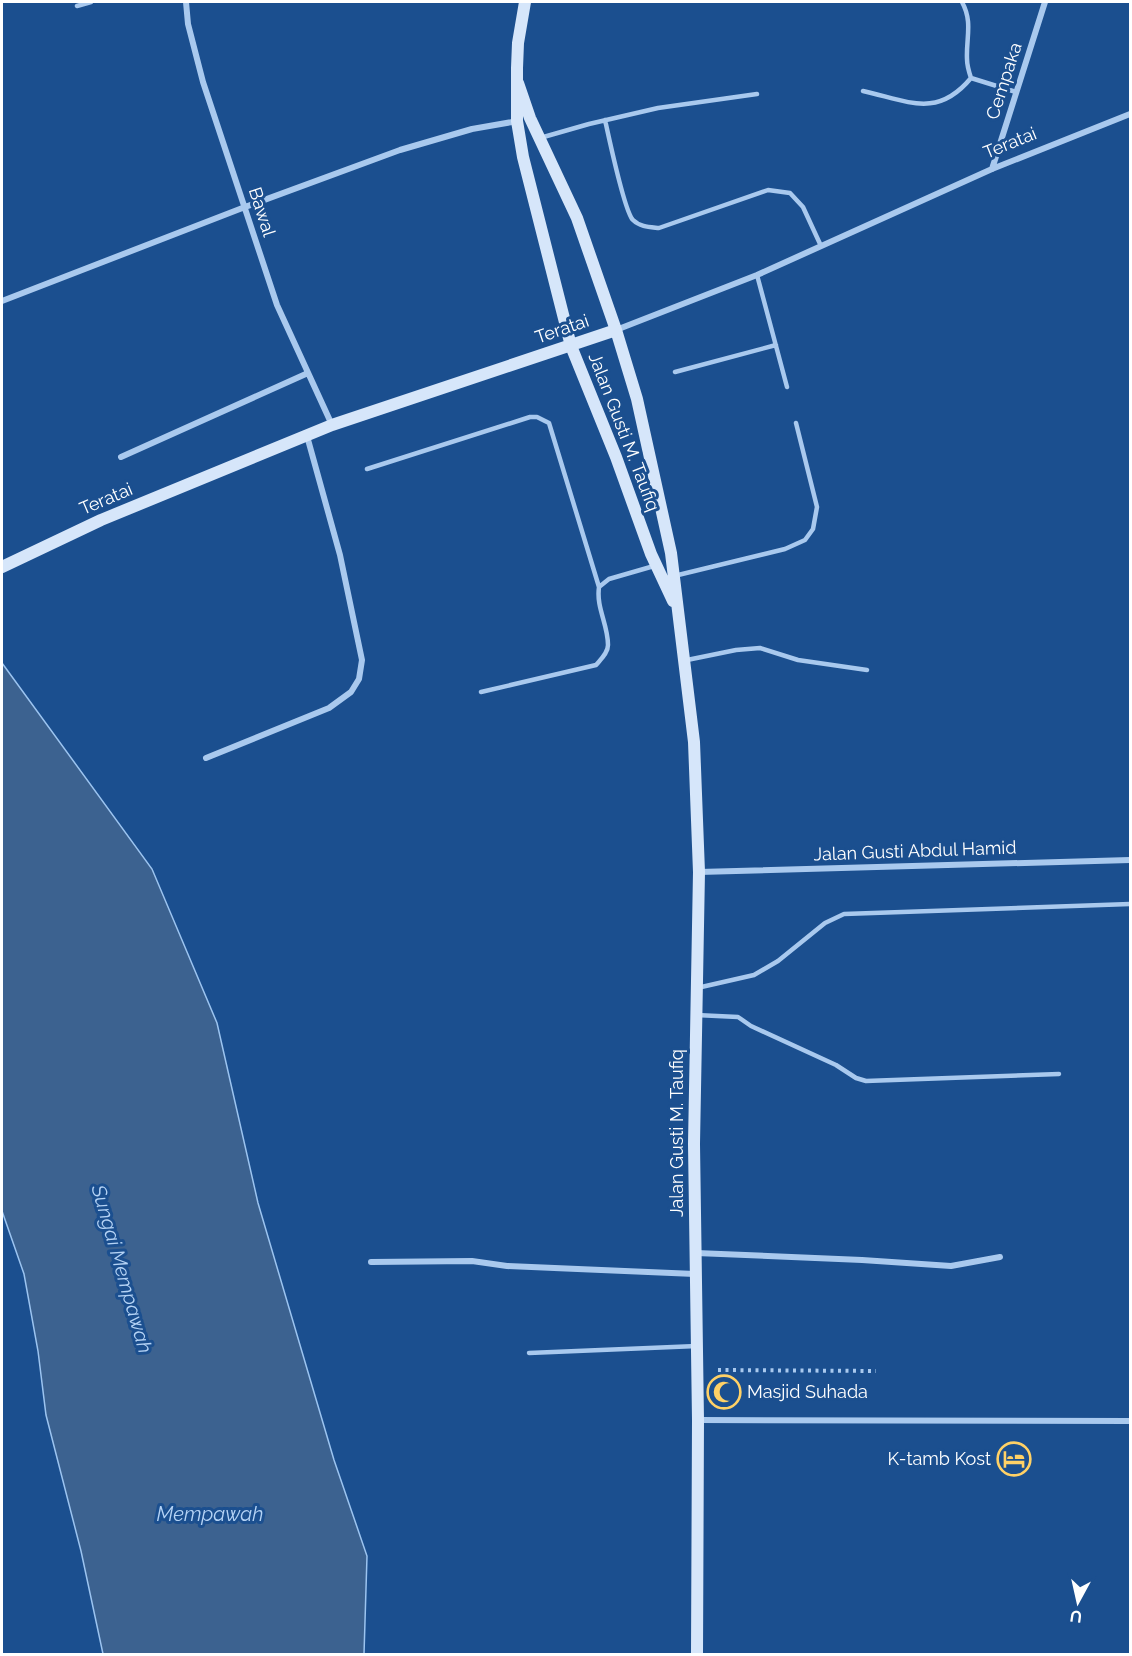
<svg xmlns="http://www.w3.org/2000/svg" width="1132" height="1656" font-family="Raleway,sans-serif">
<style>
.water{fill:#3c6290;stroke:#9cc4f0;stroke-width:1.5}
.lines{fill:none;stroke-linecap:round;stroke-linejoin:round}
.path{stroke:#a9c9ee;stroke-width:4;stroke-dasharray:3 4.5;stroke-linecap:butt}
.service{stroke:#a9c9ee;stroke-width:4.5}
.minor{stroke:#a9c9ee;stroke-width:6}
.secondary{stroke:#d6e6fa;stroke-width:12}
.labels{text-anchor:middle;stroke-width:6;stroke-linejoin:round;paint-order:stroke}
.street-label{font-size:18px;fill:#fff;stroke:#1b4f8f}
.poi-label{font-size:18px;fill:#fff;stroke:#1b4f8f;text-anchor:start}
.water-label{font-size:20px;font-style:italic;fill:#b5d3f5;stroke:#1b4f8f}
</style>
<rect width="100%" height="100%" fill="#1b4f8f"/>
<!-- water -->
<path class="water" d="M2 663 152 869 217 1023 258 1203 334 1460 367 1556 364 1654H103L81 1551 46 1415 38 1351 24 1274 2 1211Z"/>
<g class="lines">
<!-- path -->
<path class="path" d="M718 1370 876 1371"/>
<!-- service -->
<path class="service" d="M962 2C973 22 966 38 967 59 967 65 969 72 971 78L1016 92
M77 6 91 2
M863 91C908 101 937 119 971 78
M605 120C609 137 624 211 633 220 640 227 650 227 659 228L768 190 790 193 803 207 821 246
M540 138 589 124 658 108 757 94
M757 275 787 387
M675 372 776 345
M367 469 530 417H537L549 423 599 587
M674 576 785 549 805 540 813 529 817 507 796 423
M687 660 736 650 760 648 798 660 867 670
M481 692 596 665C601 659 608 653 608 645 608 624 596 608 599 587L609 579 654 566
M697 988 754 975 778 961 825 923 844 914 1130 904
M696 1015 738 1017 751 1026 836 1065 856 1078 866 1081 1059 1074
M529 1353 697 1346"/>
<!-- minor -->
<path class="minor" d="M186 2 188 24 203 82 277 305 332 425
M992 169 1045 2
M2 301 245 207 400 150 472 129 518 121
M616 330 757 275 992 169 1130 114
M121 457 308 373
M206 758 329 708 351 692 359 679 362 660 340 555 307 436
M699 872 1130 860
M696 1253 862 1260 951 1266 1000 1257
M371 1262 472 1261 507 1266 695 1274
M698 1420 1130 1421"/>
<!-- secondary -->
<path class="secondary" d="M525 2 518 43 517 68V121L523 157 571 346 616 457 651 554 673 601
M518 83 530 118 577 218 616 330 637 399 671 553 694 742 699 872 694 1144 698 1420 697 1654
M2 567 101 520 332 425 616 330"/>
</g>
<!-- icons -->
<defs>
<g id="mosque-ring" transform="scale(1.725)"><circle r="9.5" fill="#1b4f8f" stroke="#ffd166" stroke-width="1.5"/><path d="M3.5-4.9A6 6 0 1 0 3.5 4.9A5 5 0 1 1 3.5-4.9Z" fill="#ffd166"/></g>
<g id="hotel-ring" transform="scale(1.725)"><circle r="9.5" fill="#1b4f8f" stroke="#ffd166" stroke-width="1.5"/><path d="M-6-4.5h1.5V1H6V5H4.5V3h-9V5H-6ZM-4 0a1.8 1.8 0 1 1 3.6 0ZM.5 0V-2.5h3Q6-2.5 6 0Z" fill="#ffd166"/></g>
</defs>
<g fill-rule="evenodd">
<use href="#mosque-ring" x="724" y="1392"/>
<use href="#hotel-ring" x="1014" y="1459"/>
</g>
<g class="labels">
<!-- street labels -->
<g class="street-label">
<text transform="translate(1004 81) rotate(-72)" y="6">Cempaka</text>
<text transform="translate(1010 143) rotate(-22)" y="6">Teratai</text>
<text transform="translate(262 212) rotate(72)" y="6">Bawal</text>
<text transform="translate(562 329) rotate(-19)" y="6">Teratai</text>
<text transform="translate(624 432) rotate(69)" y="6">Jalan Gusti M. Taufiq</text>
<text transform="translate(106 499) rotate(-23)" y="6">Teratai</text>
<text transform="translate(915 851) rotate(-2)" y="6">Jalan Gusti Abdul Hamid</text>
<text transform="translate(677 1133) rotate(-90)" y="6">Jalan Gusti M. Taufiq</text>
</g>
<!-- poi labels -->
<g class="poi-label">
<text x="747" y="1398">Masjid Suhada</text>
<text x="991" y="1465" text-anchor="end">K-tamb Kost</text>
</g>
<!-- water labels -->
<g class="water-label">
<text transform="translate(122 1269) rotate(74)" y="7">Sungai Mempawah</text>
<text x="210" y="1521">Mempawah</text>
</g>
</g>
<!-- border -->
<rect width="1132" height="1656" fill="none" stroke="#ffffff" stroke-width="6"/>
<!-- north arrow -->
<g transform="translate(1078 1602) rotate(188)" stroke="#1b4f8f" stroke-width="4.5" paint-order="stroke">
<path d="M0-4.5L10 22L0 15L-10 22Z" fill="#ffffff"/>
<text y="-9" font-size="16" font-weight="bold" text-anchor="middle" fill="#ffffff">U</text>
</g>
</svg>
